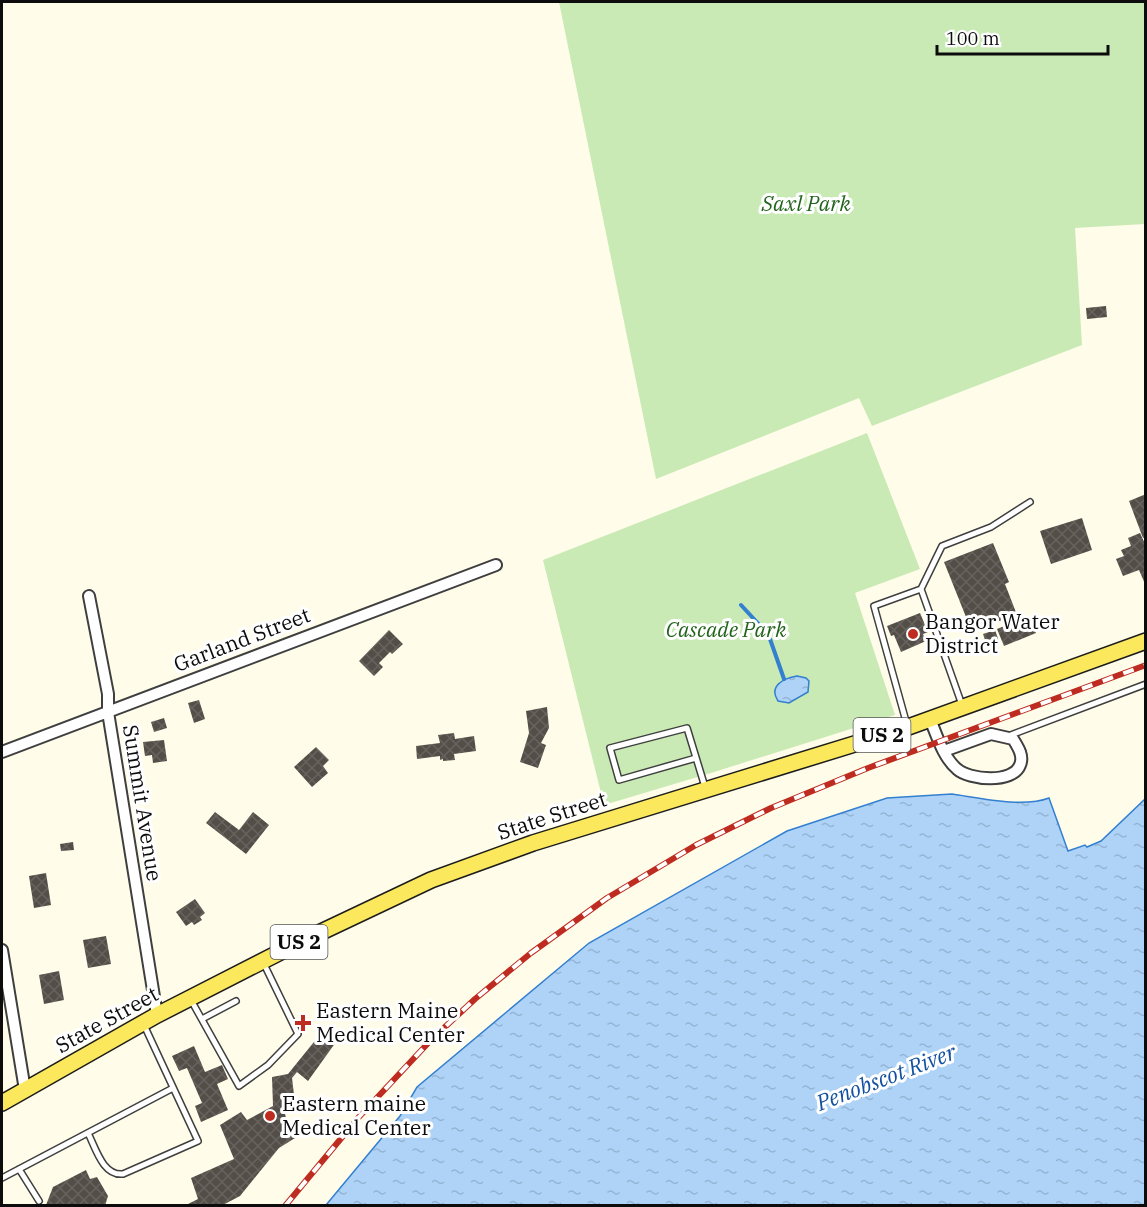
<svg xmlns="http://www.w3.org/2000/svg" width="1147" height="1207" font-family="'IBM Plex Serif',serif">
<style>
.grass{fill:#c9eab4}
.water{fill:url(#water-ripples);stroke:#337fd0;stroke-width:1.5}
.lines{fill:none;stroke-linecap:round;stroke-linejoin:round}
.stream{stroke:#337fd0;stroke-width:4}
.building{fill:url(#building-cross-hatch)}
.service-casing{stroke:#3f3f3f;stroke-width:8}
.minor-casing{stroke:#3f3f3f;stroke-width:14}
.primary-casing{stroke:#1d1d1d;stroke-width:18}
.service{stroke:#fff;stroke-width:5}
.minor{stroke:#fff;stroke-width:10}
.primary{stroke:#fce85d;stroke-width:15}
.rail-casing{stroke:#be2c21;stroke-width:6}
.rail{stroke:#fff;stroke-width:4;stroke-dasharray:11;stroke-linecap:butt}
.poi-dot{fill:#be2c21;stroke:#fff;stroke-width:2}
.labels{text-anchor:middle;stroke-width:6;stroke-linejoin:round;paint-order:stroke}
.shield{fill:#fff;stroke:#555;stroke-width:1.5}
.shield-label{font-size:20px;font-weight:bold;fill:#0c0c0c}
.park-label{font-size:21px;font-style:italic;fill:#22641b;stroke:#fff}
.poi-label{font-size:21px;fill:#0c0c0c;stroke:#fff;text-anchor:start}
.street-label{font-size:21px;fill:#0c0c0c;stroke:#fff}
.water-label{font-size:22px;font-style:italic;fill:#1351a0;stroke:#fff}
</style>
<defs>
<pattern id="water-ripples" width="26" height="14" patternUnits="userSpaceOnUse" patternTransform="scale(1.5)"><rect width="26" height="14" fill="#aed3f7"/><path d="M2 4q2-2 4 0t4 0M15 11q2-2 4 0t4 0" fill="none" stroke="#94b4d3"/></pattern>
<pattern id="building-cross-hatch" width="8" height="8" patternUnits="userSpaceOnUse" patternTransform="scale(1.5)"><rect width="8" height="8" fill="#544e48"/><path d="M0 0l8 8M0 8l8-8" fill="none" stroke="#68635e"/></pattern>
</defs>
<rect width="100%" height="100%" fill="#fffdea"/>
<!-- grass -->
<path class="grass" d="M559 2H1145V224L1075 228 1082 345 872 426 859 398 656 479Z
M867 433 920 569 855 593 895 715 711 773 604 805 543 560Z"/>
<!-- water -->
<path class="water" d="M797 676 806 678 809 681 808 692 789 703 778 701C768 686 784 678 797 676Z
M952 794C980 798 1023 808 1049 798L1068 851 1085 845 1087 847 1101 841 1145 799V1205H326L400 1116 417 1087 589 943 787 831 887 798Z"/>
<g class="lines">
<!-- stream -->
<path class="stream" d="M741 605 764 630
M770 639 784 679"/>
</g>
<!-- building -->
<path class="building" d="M1106 306 1107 317 1087 319 1086 308Z
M1146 494V537L1143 538 1129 501Z
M1082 518 1092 550 1051 564 1040 531Z
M1140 533 1146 546 1145 584 1139 570 1123 576 1116 559 1124 556 1121 550 1131 546 1128 538Z
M993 543 1009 582 1005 584 1019 620 1029 616 1036 633 1004 646 997 629 1009 624 1007 618 972 632 944 562Z
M920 613 928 632 923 634 926 641 901 652 894 635 891 636 887 626Z
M389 630 403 644 392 654 390 652 379 663 383 667 374 676 359 661Z
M995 630 1000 644 988 649 983 634Z
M199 700 205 719 194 723 188 703Z
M547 707 549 728 541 743 546 745 538 768 520 762 529 733 526 711Z
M164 718 167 728 154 732 151 722Z
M454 733 455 739 474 736 476 751 454 754 455 760 443 761V759L440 760V756L417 759 416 746 440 743 438 735Z
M164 740 167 761 153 763 152 755 145 756 143 742Z
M316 747 329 760 323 766 328 773 312 787 294 767Z
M215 812 239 830 253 812 269 825 246 854 206 823Z
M73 842 74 850 61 851 60 844Z
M46 873 51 905 34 908 29 876Z
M195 899 205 913 200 917 202 920 194 925 192 922 186 926 176 912Z
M106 936 111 964 88 968 83 940Z
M59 971 64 1000 44 1004 39 975Z
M322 1032 336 1042 308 1081 297 1072 292 1078 295 1103 283 1105 288 1127 295 1124V1138L279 1148 240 1196 221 1206H184L198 1199 191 1178 234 1159 220 1125 241 1112 247 1120 273 1106 272 1077 288 1074Z
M194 1046 205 1072 222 1065 228 1079 217 1084 228 1110 201 1122 195 1106 202 1103 187 1068 179 1071 172 1056Z
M86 1170 90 1179 97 1177 108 1196 105 1206 46 1205 53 1187Z"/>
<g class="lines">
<!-- service casing -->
<g class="service-casing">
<path id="service" d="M921 589 942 546 991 527 1030 502
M907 725 874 606 921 589 962 705
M1008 736 1146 684
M696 758 619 780 610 748 687 728 705 787
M191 1000 239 1086 268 1065 298 1034 263 962
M202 1019 236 1001
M88 1133C96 1149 103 1176 123 1174L198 1141 144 1025
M19 1169 39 1201
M2 1178 173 1088"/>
</g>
<!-- minor casing -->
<g class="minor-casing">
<path id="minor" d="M89 596 108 694V712L157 1015
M930 719C937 736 943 757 957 769 969 780 1013 784 1020 765 1024 756 1018 747 1013 739L991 734 944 751
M2 752 496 565
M2 950 25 1090"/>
</g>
<!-- primary casing -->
<g class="primary-casing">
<path id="primary" d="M2 1103 157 1015 298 943 431 880 533 843 900 730 1146 641"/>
</g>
<!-- service -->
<use href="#service" class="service"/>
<!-- minor -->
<use href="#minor" class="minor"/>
<!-- primary -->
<use href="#primary" class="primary"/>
<!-- rail casing -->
<g class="rail-casing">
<path id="rail" d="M285 1206 358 1118 431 1040 475 999 531 953 607 898 696 845 771 808 868 768 1146 665"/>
</g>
<!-- rail -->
<use href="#rail" class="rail"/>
</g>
<!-- markers -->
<g class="poi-dot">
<circle cx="913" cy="634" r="6"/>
<path d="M300 1014h6v6h6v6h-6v6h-6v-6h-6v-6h6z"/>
<circle cx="270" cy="1116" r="6"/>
</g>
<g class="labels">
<!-- shield labels -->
<g class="shield">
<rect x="853.5" y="718" width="57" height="34" rx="4.5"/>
<rect x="270.5" y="925" width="57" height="34" rx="4.5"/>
</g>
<g class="shield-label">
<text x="882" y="742">US 2</text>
<text x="299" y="949">US 2</text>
</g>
<!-- park labels -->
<g class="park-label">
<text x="806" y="211">Saxl Park</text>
<text x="726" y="637">Cascade Park</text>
</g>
<!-- poi labels -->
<g class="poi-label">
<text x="925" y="629">Bangor Water<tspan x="925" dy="24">District</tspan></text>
<text x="316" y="1018">Eastern Maine<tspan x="316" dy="24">Medical Center</tspan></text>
<text x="282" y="1111">Eastern maine<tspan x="282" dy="24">Medical Center</tspan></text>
</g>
<!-- street labels -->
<g class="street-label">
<text transform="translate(242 640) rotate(-21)" y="7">Garland Street</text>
<text transform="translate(142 803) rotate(81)" y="7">Summit Avenue</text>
<text transform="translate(552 816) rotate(-18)" y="7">State Street</text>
<text transform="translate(107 1020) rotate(-29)" y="7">State Street</text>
</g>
<!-- water labels -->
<g class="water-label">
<text transform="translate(886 1077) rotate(-21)" y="8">Penobscot River</text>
</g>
</g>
<!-- border -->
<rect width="1147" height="1207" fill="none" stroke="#0c0c0c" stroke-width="6"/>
<!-- scale -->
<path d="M937 45v9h171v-9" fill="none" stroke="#0c0c0c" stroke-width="3"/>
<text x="946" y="45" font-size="18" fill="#0c0c0c" stroke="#ffffff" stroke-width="4.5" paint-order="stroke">100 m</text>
</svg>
